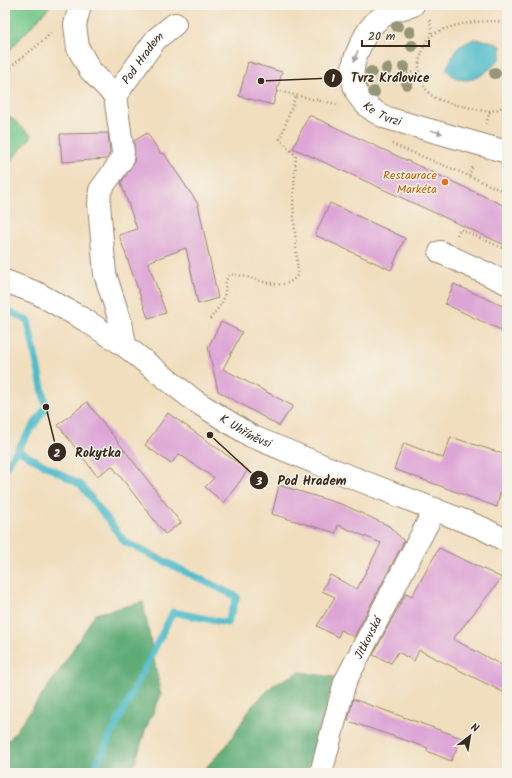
<svg xmlns="http://www.w3.org/2000/svg" width="512" height="778" font-family="Kalam,sans-serif">
<style>
.green{fill:#73c78b;stroke:#577854}
.forest{fill:#5eac77;stroke:#4c6b4a}
.water{fill:#50bcca;stroke:#467374}
.lines{fill:none;stroke-linecap:round;stroke-linejoin:round}
.stream{stroke:#50bcca;stroke-width:7}
.building{fill:#dda4d6}
.minor-casing{stroke:#96846e;stroke-width:24}
.path{stroke:#96846e;stroke-width:2.5;stroke-dasharray:1 3;stroke-linecap:butt}
.minor{stroke:#fff;stroke-width:22}
.tree{fill:#969578}
.oneway{fill:#a79f9a}
.food-dot{fill:#e8710a;stroke:#f7f3e8;stroke-width:1.5}
.labels{text-anchor:middle;stroke-width:3;stroke-linejoin:round;paint-order:stroke}
.street-label{font-size:12px;fill:#3b2a1e;stroke:#f7f3e8}
.food-label{font-size:12px;fill:#c56008;stroke:#f7f3e8;text-anchor:end}
.leader{fill:none;stroke:#3b2a1e;stroke-width:1.5}
.callout-dot{fill:#3b2a1e;stroke:#f7f3e8;stroke-width:1.5}
.mark-label{font-size:12px;text-anchor:middle;font-weight:bold;fill:#fff}
.callout-label{font-size:13px;text-anchor:middle;font-weight:bold;fill:#3b2a1e;stroke:#f7f3e8;stroke-width:3;stroke-linejoin:round;paint-order:stroke}
</style>
<rect width="100%" height="100%" fill="#f7f3e8"/>
<filter id="ink" filterUnits="userSpaceOnUse"><feTurbulence type="fractalNoise" baseFrequency=".025" numOctaves="2"/><feDisplacementMap in="SourceGraphic" scale="8" xChannelSelector="R" yChannelSelector="G"/><feConvolveMatrix kernelMatrix="1 2 1 2 8 2 1 2 1" color-interpolation-filters="sRGB"/></filter>
<filter id="wash" filterUnits="userSpaceOnUse"><feTurbulence type="fractalNoise" baseFrequency=".012" numOctaves="4" result="noise"/><feDisplacementMap in="SourceGraphic" scale="16" xChannelSelector="R" yChannelSelector="G"/><feGaussianBlur stdDeviation="0.9" result="paint"/><feColorMatrix in="noise" values="0 0 0 0 0 0 0 0 0 0 0 0 0 0 0 0 0 1.4 0 .05"/><feComposite in="paint" operator="in"/></filter>
<g filter="url(#wash)">
<rect width="100%" height="100%" fill="#f1debe"/>
<!-- green -->
<path class="green" d="M5 5H51L5 55Z
M5 112 32 136 5 168Z"/>
<!-- forest -->
<path class="forest" d="M143 602 161 695 146 728 134 766 135 773H5V746L60 670 95 614Z
M300 672 334 677 311 761 304 773H201L227 745 252 706 273 685Z"/>
<!-- water -->
<path class="water" d="M474 39 490 41 501 46V57C487 74 464 92 446 69L457 48Z"/>
<g class="lines">
<!-- stream -->
<path class="stream" d="M5 309 28 321 46 407 5 468
M17 450 81 485 125 542 237 597 227 623 173 612 92 773"/>
</g>
<g id="blocks">
<!-- building -->
<path class="building" d="M248 62 282 72 273 105 239 96Z
M309 115 507 207V246L293 148Z
M108 133 110 152 107 159 62 162 60 134Z
M147 133 161 154 163 152 198 204 218 298 198 304 186 248 148 262 166 313 148 318 119 235 137 229 121 183 134 162V141Z
M330 203 405 238 391 270 315 235Z
M454 284 507 308V333L445 304Z
M221 322 242 332 223 369 293 406 279 426 218 391 208 347Z
M87 402 181 523 165 534 112 466 97 476 58 425Z
M168 413 248 470 224 503 205 487 214 478 179 454 171 464 145 445Z
M451 437 507 455V494L500 493 497 507 394 469 404 443 443 458Z
M279 485 344 505 389 526 404 541 354 637 341 630 338 637 317 626 335 597 322 591 330 575 357 589 381 543 338 525 336 533 272 514Z
M439 548 502 578 453 639 507 668V694L419 650 414 661 398 652 391 663 373 655 406 593 412 596Z
M353 699 462 738 451 761 427 751 428 748 348 721Z"/>
</g>
</g>
<g filter="url(#ink)">
<use href="#blocks" fill-opacity="0" stroke="#96846e" stroke-width="1"/>
<g class="lines">
<!-- minor casing -->
<g class="minor-casing">
<g id="minor">
<path d="M80 5 75 25 78 48 90 70 115 96 123 152 122 160 100 190 99 204 105 274 122 327 125 346"/>
<path id="s1" d="M413 5C401 9 389 11 379 19 371 25 365 35 361 44 344 77 353 103 387 118L507 152"/>
<path id="s2" d="M115 96 156 39 175 24"/>
<path d="M440 252 507 283"/>
<path id="s3" d="M5 281 37 293 85 320 125 346 195 401 251 436 331 469 482 528 507 541"/>
<path id="s4" d="M321 773 345 682 435 509"/>
</g>
</g>
<!-- path -->
<path class="path" d="M430 20 432 36
M507 23C488 18 445 24 430 37 425 42 422 53 420 59 417 71 421 84 429 93 438 102 455 104 467 107 482 111 494 114 507 104
M5 73C20 57 38 47 53 31
M376 80 419 71
M277 91 339 105
M486 124 490 111
M392 144 467 175 507 193
M469 176 473 165
M457 235 460 229 507 250
M210 319C214 313 220 307 223 300 227 291 223 283 229 275 250 272 283 298 298 274L293 204 296 156 280 139 296 95"/>
<!-- minor -->
<use href="#minor" class="minor"/>
</g>
<!-- trees -->
<g class="tree">
<circle cx="397" cy="26" r="6"/>
<circle cx="410" cy="32" r="6"/>
<circle cx="412" cy="46" r="6"/>
<circle cx="404" cy="67" r="6"/>
<circle cx="387" cy="69" r="6"/>
<circle cx="371" cy="72" r="6"/>
<circle cx="495" cy="73" r="6"/>
<circle cx="407" cy="84" r="6"/>
<circle cx="374" cy="92" r="6"/>
</g>
<!-- one-way arrows -->
<defs><path id="oneway-solid" d="M-6-.8H1V-3.2L6.5 0L1 3.2V.8H-6Z"/></defs>
<g class="oneway">
<use href="#oneway-solid" transform="translate(356 56) rotate(108)"/>
<use href="#oneway-solid" transform="translate(437 132) rotate(16)"/>
</g>
</g>
<!-- markers -->
<circle class="food-dot" cx="445" cy="182" r="4"/>
<g class="labels">
<!-- street labels -->
<g class="street-label">
<text dy="4" stroke="none"><textPath href="#s2" startOffset="47">Pod Hradem</textPath></text>
<text dy="4" stroke="none"><textPath href="#s1" startOffset="153">Ke Tvrzi</textPath></text>
<text dy="4" stroke="none"><textPath href="#s3" startOffset="285">K Uhříněvsi</textPath></text>
<text dy="4" stroke="none"><textPath href="#s4" startOffset="144">Jitkovská</textPath></text>
</g>
<!-- food labels -->
<g class="food-label">
<text x="437" y="179">Restaurace<tspan x="437" dy="14">Markéta</tspan></text>
</g>
</g>
<!-- callouts -->
<path class="leader" d="M261 81L333 78M46 407L57 452M210 435L259 480"/>
<g class="callout-dot">
<circle cx="261" cy="81" r="4"/>
<circle cx="46" cy="407" r="4"/>
<circle cx="210" cy="435" r="4"/>
<circle cx="333" cy="78" r="10"/>
<circle cx="57" cy="452" r="10"/>
<circle cx="259" cy="480" r="10"/>
</g>
<g class="mark-label">
<text x="333" y="82">1</text>
<text x="57" y="457">2</text>
<text x="259" y="485">3</text>
</g>
<g class="callout-label">
<text x="390" y="82">Tvrz Královice</text>
<text x="98" y="457">Rokytka</text>
<text x="312" y="485">Pod Hradem</text>
</g>
<!-- margin -->
<rect width="512" height="778" fill="none" stroke="#f7f3e8" stroke-width="20"/>
<!-- north arrow -->
<g transform="translate(470 736) rotate(31)" stroke="#f7f3e8" stroke-width="3" paint-order="stroke">
<path d="M0-3L7 15L0 10L-7 15Z" fill="#3b2a1e"/>
<text y="-6" font-size="11" font-weight="bold" text-anchor="middle" fill="#3b2a1e">N</text>
</g>
<!-- scale -->
<path d="M362 40v6h67v-6" fill="none" stroke="#3b2a1e" stroke-width="2"/>
<text x="368" y="40" font-size="12" fill="#3b2a1e" stroke="#f7f3e8" stroke-width="3" paint-order="stroke">20 m</text>
</svg>
